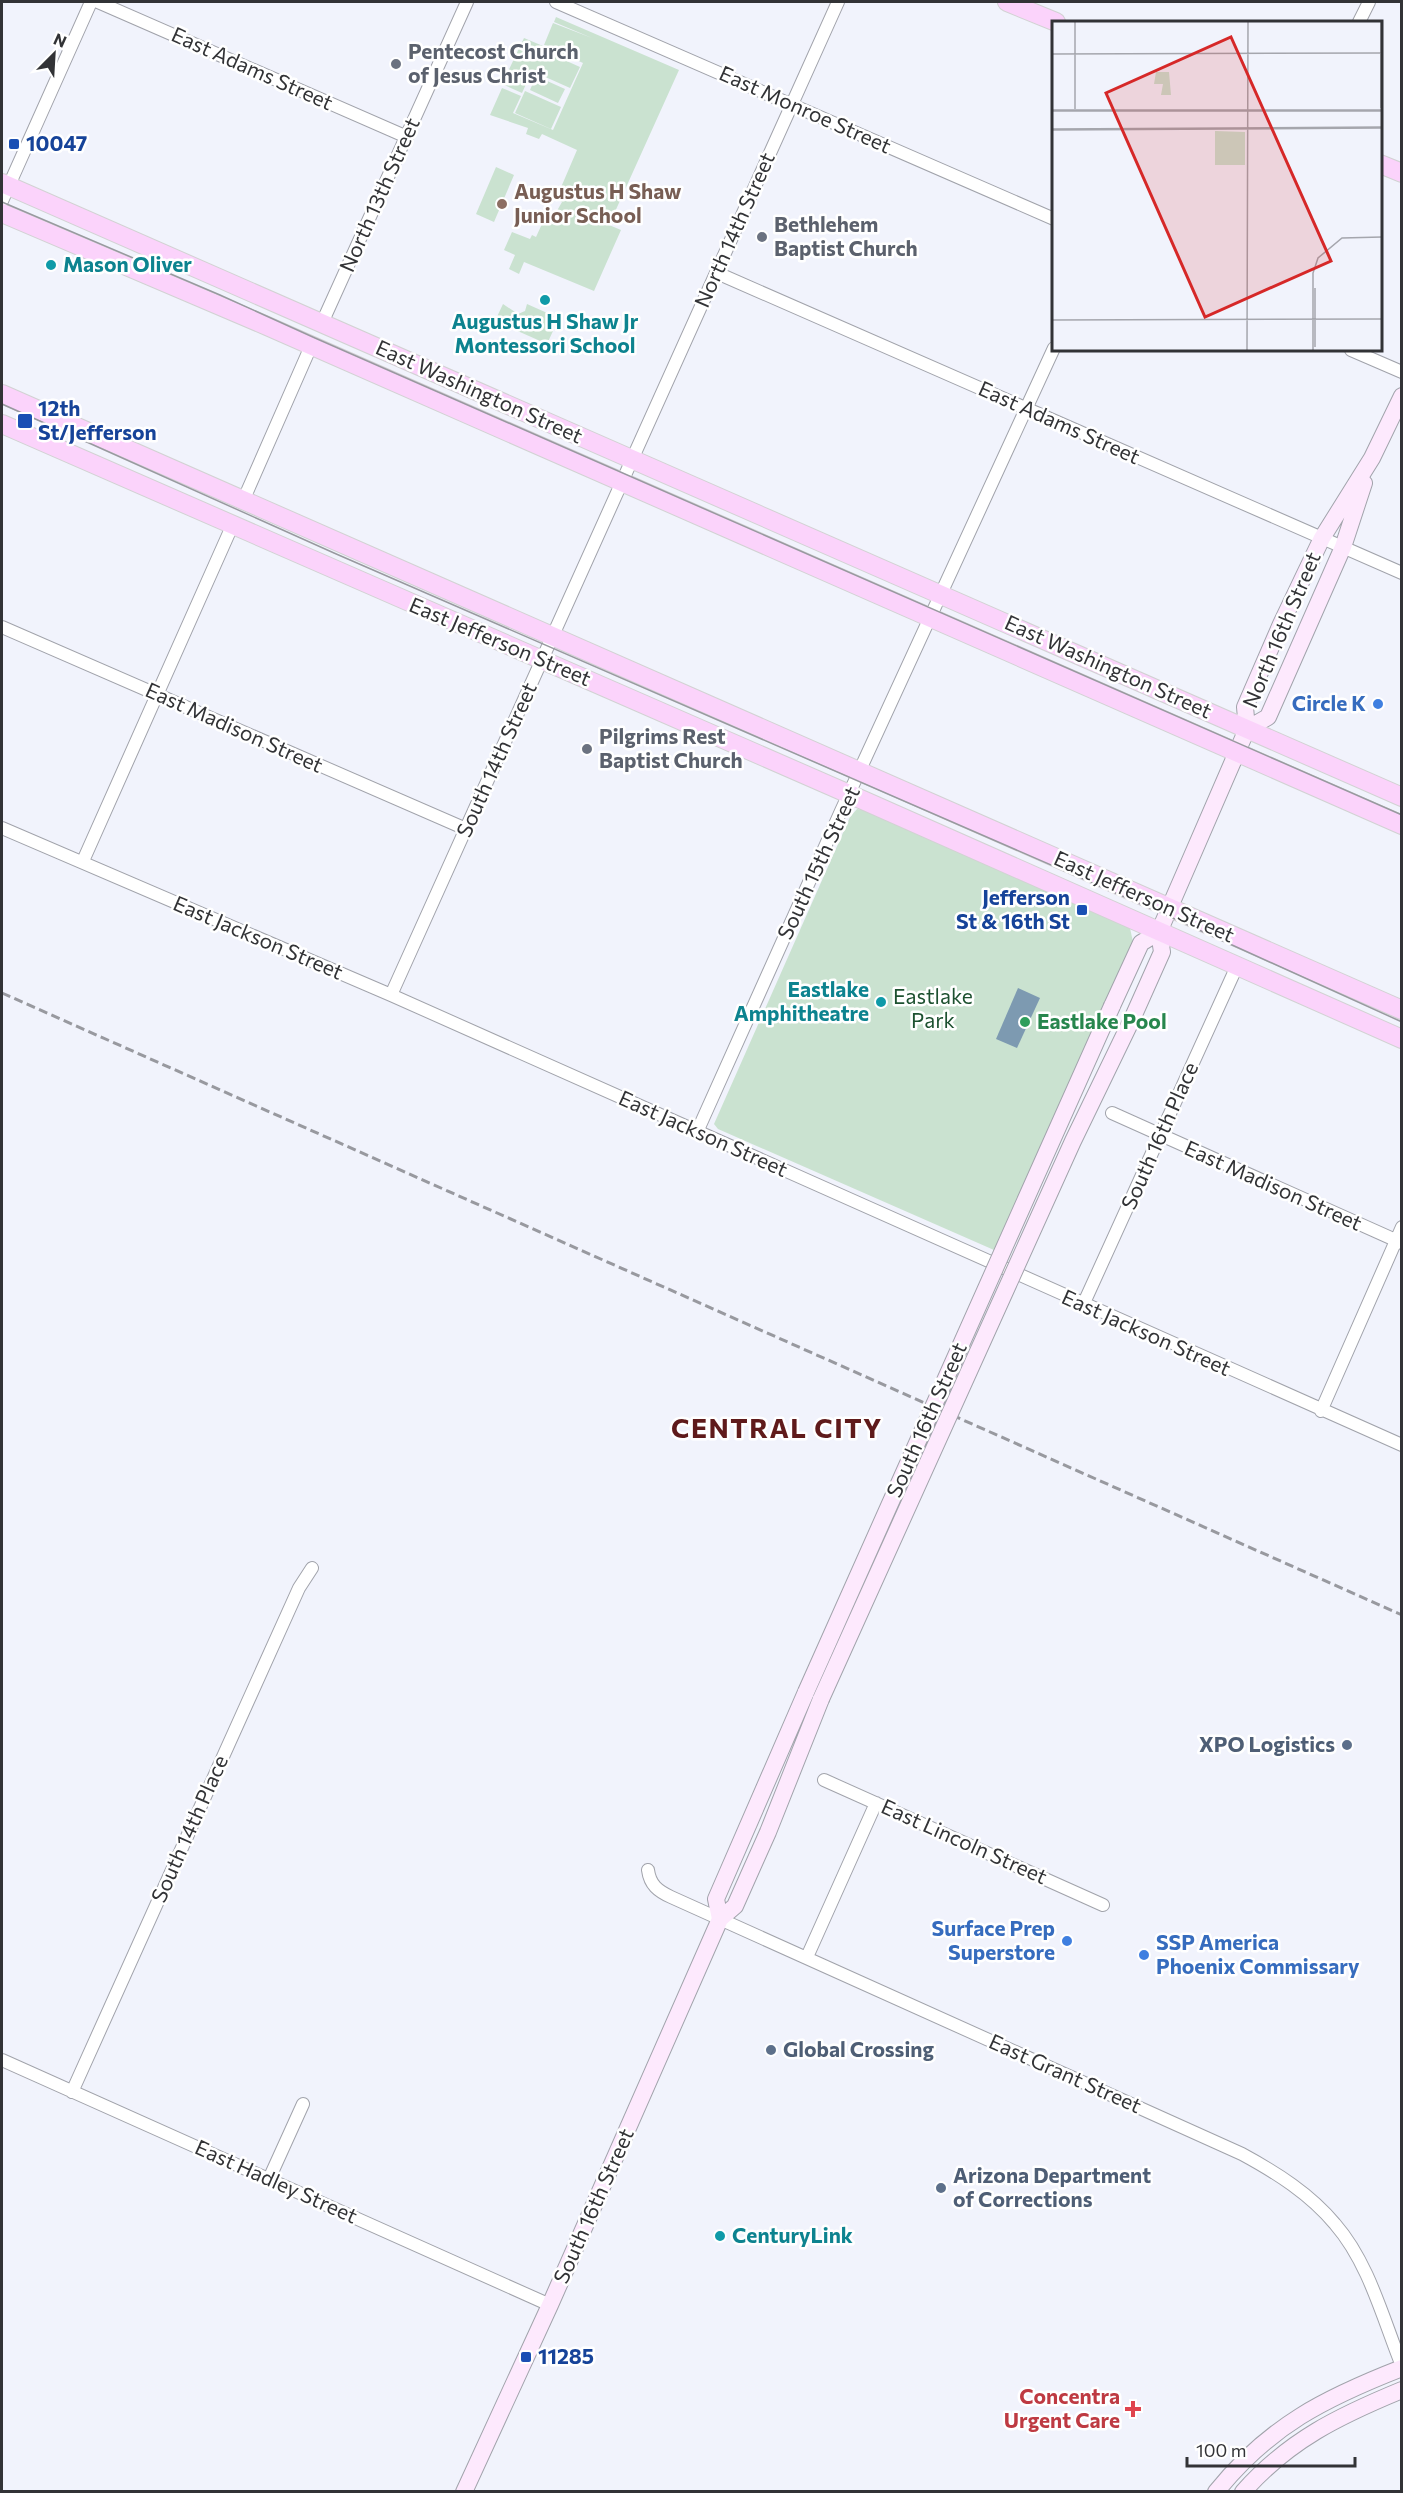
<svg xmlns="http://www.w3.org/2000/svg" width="1403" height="2493" font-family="Commissioner,sans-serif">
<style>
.green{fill:#cae2d0}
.water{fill:#7d9ab1}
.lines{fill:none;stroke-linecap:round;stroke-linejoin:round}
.street-casing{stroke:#a1a3ab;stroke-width:14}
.secondary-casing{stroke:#a1a3ab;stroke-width:18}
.primary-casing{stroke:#d2d2d3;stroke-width:20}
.street{stroke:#fff;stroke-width:12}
.secondary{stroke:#fde9fd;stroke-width:16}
.primary{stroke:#fbd3fb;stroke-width:18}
.tram{stroke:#98999f;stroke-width:1.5}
.rail{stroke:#98999f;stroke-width:3;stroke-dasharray:9 4.5;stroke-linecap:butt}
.secondary-bridge-casing{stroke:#a1a3ab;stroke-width:18;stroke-linecap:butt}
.secondary-bridge{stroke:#fde9fd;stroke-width:16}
.worship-dot{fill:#6b7280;stroke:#fff;stroke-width:2}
.transit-dot{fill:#1a4fb4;stroke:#fff;stroke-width:2}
.education-dot{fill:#8d6e63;stroke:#fff;stroke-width:2}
.culture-dot{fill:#0f9aa8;stroke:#fff;stroke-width:2}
.shop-dot{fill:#3f7fe0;stroke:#fff;stroke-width:2}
.leisure-dot{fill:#2e9e5b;stroke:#fff;stroke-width:2}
.service-dot{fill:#5c6f8a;stroke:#fff;stroke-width:2}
.health-dot{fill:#e0444e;stroke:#fff;stroke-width:2}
.labels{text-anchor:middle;stroke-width:5;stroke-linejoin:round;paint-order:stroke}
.worship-label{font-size:21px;font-weight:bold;fill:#5b616d;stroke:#fff;text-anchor:start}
.street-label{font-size:21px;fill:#323336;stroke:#fff}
.transit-label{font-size:21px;font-weight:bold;fill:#164399;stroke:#fff;text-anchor:start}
.education-label{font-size:21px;font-weight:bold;fill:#785e54;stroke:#fff;text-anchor:start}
.culture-label{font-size:21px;font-weight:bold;fill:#0d838f;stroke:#fff;text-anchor:start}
.shop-label{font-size:21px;font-weight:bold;fill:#366cbe;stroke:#fff;text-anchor:end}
.park-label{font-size:21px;fill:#1d5130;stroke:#fff}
.leisure-label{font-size:21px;font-weight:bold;fill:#27864d;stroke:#fff;text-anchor:start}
.service-label{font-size:21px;font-weight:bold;fill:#4e5e75;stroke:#fff;text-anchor:start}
.health-label{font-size:21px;font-weight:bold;fill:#be3a42;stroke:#fff;text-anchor:end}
.district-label{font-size:27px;font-weight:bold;letter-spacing:1.5px;fill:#5f1a1b;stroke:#fff}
.inset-road{fill:none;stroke:#a5a6ad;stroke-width:1.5}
.view{fill:#d62828;fill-opacity:0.15;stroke:#d62828;stroke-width:3}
.inset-edge{fill:none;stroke:#323336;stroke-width:3}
</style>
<rect width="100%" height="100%" fill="#f1f3fc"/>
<!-- green -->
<path class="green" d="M556 17 679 70 609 225 621 230 594 291 524 262 519 274 509 269 515 255 504 250 512 232 530 239 532 235 536 237 547 213 554 216 562 202 556 199 577 150 542 134 539 139 526 134 528 128 490 115 502 88 521 96 513 113 553 130 583 63 544 45 553 23 592 38 554 22Z
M524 38 543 46 542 50 580 67 570 88 532 71 522 93 502 84Z
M536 76 565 89 558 103 530 90Z
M525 91 561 107 551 129 515 113Z
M496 167 514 175 494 222 476 214Z
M503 304 518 314 525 311 527 304 554 316 549 329 553 331 547 344 495 321Z
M857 809 865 810 1130 928 1133 942 994 1250 718 1129 714 1124 850 817Z"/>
<!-- water -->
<path class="water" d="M1018 988 1040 998 1017 1048 996 1039Z"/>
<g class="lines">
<!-- street casing -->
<g class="street-casing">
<path id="street" d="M98 2 407 137
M556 2 1054 219
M1359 22 1369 2
M2 201 91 2
M717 273 1402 573
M322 323 467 2
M1351 350 1402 372
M243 501 311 346
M2 627 466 829
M2 828 391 995 1402 1445
M83 861 233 524
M391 995 838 2
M1112 1113 1402 1243
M697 1132 841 811 1054 348
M1083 1305 1237 966
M1321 1411 1402 1227
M824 1780 1103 1905
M648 1870C650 1885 658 1891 671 1897L1242 2154C1277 2173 1310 2194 1335 2224 1369 2263 1383 2319 1402 2366
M807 1957 876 1803
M2 2060 550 2305
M72 2092 299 1588 312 1568
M269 2179 303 2104"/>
</g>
<!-- secondary casing -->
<g class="secondary-casing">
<path id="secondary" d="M1247 729 1245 707 1281 624 1322 538 1372 458 1402 396
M1247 729 1268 717 1343 547 1364 483
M1112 1006 1141 943 1159 932
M1133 1017 1162 952 1159 932 1247 729
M720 1919 716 1899 806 1692
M464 2492 550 2305 720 1919 735 1906 768 1832 821 1699
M1216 2492C1269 2426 1325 2398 1402 2368
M1243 2492C1289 2440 1339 2416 1402 2390"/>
</g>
<!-- primary casing -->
<g class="primary-casing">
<path id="primary" d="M1007 2 1056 22
M1380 164 1402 173
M2 183 1402 797
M2 213 267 326 1402 825
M2 394 1402 1010
M2 424 865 801 1402 1039"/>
</g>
<!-- street -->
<use href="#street" class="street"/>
<!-- secondary -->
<use href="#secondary" class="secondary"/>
<!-- primary -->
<use href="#primary" class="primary"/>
<!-- tram -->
<path class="tram" d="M2 202 220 295 315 338 1402 815
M2 404 334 553 1166 915 1402 1022"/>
<!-- rail -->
<path class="rail" d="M2 993 1402 1615"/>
<!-- secondary-bridge casing -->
<g class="secondary-bridge-casing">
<path id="secondary-bridge" d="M806 1692 1112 1006
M821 1699 1073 1141 1133 1017"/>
</g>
<!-- secondary-bridge -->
<use href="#secondary-bridge" class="secondary-bridge"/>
</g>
<!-- markers -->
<g class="worship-dot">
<circle cx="396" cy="64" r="6"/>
<circle cx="762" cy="237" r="6"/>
<circle cx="587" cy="749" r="6"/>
</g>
<g class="transit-dot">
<rect x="8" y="138" width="12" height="12" rx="3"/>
<rect x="17" y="413" width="16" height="16" rx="3"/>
<rect x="1076" y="904" width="12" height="12" rx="3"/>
<rect x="520" y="2351" width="12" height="12" rx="3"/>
</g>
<circle class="education-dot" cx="502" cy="204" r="6"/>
<g class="culture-dot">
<circle cx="51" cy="265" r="6"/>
<circle cx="545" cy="300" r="6"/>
<circle cx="881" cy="1002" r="6"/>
<circle cx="720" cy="2236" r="6"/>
</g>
<g class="shop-dot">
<circle cx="1378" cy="704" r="6"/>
<circle cx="1067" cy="1941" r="6"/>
<circle cx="1144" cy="1955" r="6"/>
</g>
<circle class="leisure-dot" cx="1025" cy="1022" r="6"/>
<g class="service-dot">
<circle cx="1347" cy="1745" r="6"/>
<circle cx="771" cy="2050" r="6"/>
<circle cx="941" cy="2188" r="6"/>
</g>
<path class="health-dot" d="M1130 2400h6v6h6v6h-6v6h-6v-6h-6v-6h6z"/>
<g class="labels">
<!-- worship labels -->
<g class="worship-label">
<text x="408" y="59">Pentecost Church<tspan x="408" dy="24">of Jesus Christ</tspan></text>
<text x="774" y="232">Bethlehem<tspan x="774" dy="24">Baptist Church</tspan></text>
<text x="599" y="744">Pilgrims Rest<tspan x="599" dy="24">Baptist Church</tspan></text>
</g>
<!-- street labels -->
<g class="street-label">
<text transform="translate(252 69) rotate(24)" y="7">East Adams Street</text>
<text transform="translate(805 110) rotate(24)" y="7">East Monroe Street</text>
<text transform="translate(380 195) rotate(-66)" y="7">North 13th Street</text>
<text transform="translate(735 230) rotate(-66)" y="7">North 14th Street</text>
<text transform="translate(479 392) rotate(24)" y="7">East Washington Street</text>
<text transform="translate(1059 423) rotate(24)" y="7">East Adams Street</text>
<text transform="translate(1282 630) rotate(-67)" y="7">North 16th Street</text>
<text transform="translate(500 642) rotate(23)" y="7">East Jefferson Street</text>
<text transform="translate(1108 667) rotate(24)" y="7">East Washington Street</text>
<text transform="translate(234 728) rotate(24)" y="7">East Madison Street</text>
<text transform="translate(497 760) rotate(-66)" y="7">South 14th Street</text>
<text transform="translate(819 863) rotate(-65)" y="7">South 15th Street</text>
<text transform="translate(1144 897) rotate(24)" y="7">East Jefferson Street</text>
<text transform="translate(258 938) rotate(23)" y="7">East Jackson Street</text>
<text transform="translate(703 1134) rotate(24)" y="7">East Jackson Street</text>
<text transform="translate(1160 1136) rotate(-66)" y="7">South 16th Place</text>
<text transform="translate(1273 1186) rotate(24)" y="7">East Madison Street</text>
<text transform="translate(1146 1333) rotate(24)" y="7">East Jackson Street</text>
<text transform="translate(927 1420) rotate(-66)" y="7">South 16th Street</text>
<text transform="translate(190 1829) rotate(-66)" y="7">South 14th Place</text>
<text transform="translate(964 1842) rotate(24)" y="7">East Lincoln Street</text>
<text transform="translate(1065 2074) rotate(24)" y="7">East Grant Street</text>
<text transform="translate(276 2182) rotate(24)" y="7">East Hadley Street</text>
<text transform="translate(594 2206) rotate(-66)" y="7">South 16th Street</text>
</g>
<!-- transit labels -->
<g class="transit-label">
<text x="26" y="151">10047</text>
<text x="38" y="416">12th<tspan x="38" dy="24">St/Jefferson</tspan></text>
<text x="1070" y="905" text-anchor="end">Jefferson<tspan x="1070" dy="24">St &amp; 16th St</tspan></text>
<text x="538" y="2364">11285</text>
</g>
<!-- education labels -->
<g class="education-label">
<text x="514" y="199">Augustus H Shaw<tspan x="514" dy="24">Junior School</tspan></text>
</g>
<!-- culture labels -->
<g class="culture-label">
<text x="63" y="272">Mason Oliver</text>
<text x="545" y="329" text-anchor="middle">Augustus H Shaw Jr<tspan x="545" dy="24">Montessori School</tspan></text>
<text x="869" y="997" text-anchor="end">Eastlake<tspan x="869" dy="24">Amphitheatre</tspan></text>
<text x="732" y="2243">CenturyLink</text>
</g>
<!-- shop labels -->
<g class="shop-label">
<text x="1366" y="711">Circle K</text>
<text x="1055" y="1936">Surface Prep<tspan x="1055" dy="24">Superstore</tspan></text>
<text x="1156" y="1950" text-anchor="start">SSP America<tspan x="1156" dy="24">Phoenix Commissary</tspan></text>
</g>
<!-- park labels -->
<g class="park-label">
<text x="933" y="1004">Eastlake<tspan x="933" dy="24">Park</tspan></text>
</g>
<!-- leisure labels -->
<g class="leisure-label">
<text x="1037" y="1029">Eastlake Pool</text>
</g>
<!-- service labels -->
<g class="service-label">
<text x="1335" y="1752" text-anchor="end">XPO Logistics</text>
<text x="783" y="2057">Global Crossing</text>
<text x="953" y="2183">Arizona Department<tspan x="953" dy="24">of Corrections</tspan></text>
</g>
<!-- health labels -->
<g class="health-label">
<text x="1120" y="2404">Concentra<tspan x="1120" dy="24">Urgent Care</tspan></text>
</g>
<!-- district labels -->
<g class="district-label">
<text x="777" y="1438">CENTRAL CITY</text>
</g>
</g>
<!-- overview -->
<g transform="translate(1052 21)">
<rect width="330" height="330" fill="#f1f3fc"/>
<path d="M104 51H117L119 74H109L111 63H102ZM163 110 193 111V144H163Z" fill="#cae2d0"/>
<path class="inset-road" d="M329 1V87M0 33 330 32M23 88V1M0 89H330M0 90H330M0 108 330 106M0 109 330 107M263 267V326M0 299 330 298M195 329 196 1M261 329V252L266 237 290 217 330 216"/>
<path class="view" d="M179 16 279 240 153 296 54 72Z"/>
<rect width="330" height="330" class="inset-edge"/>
</g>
<!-- border -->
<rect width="1403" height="2493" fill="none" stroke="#323336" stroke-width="6"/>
<!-- north arrow -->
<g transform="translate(54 54) rotate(24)" stroke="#ffffff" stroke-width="4.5" paint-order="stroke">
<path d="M0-4.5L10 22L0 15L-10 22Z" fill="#323336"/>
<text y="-9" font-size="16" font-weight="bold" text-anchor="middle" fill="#323336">N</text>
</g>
<!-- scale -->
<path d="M1187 2457v9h168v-9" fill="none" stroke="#323336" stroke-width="3"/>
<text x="1196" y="2457" font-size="18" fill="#323336" stroke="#ffffff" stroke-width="4.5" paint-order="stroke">100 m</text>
</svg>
